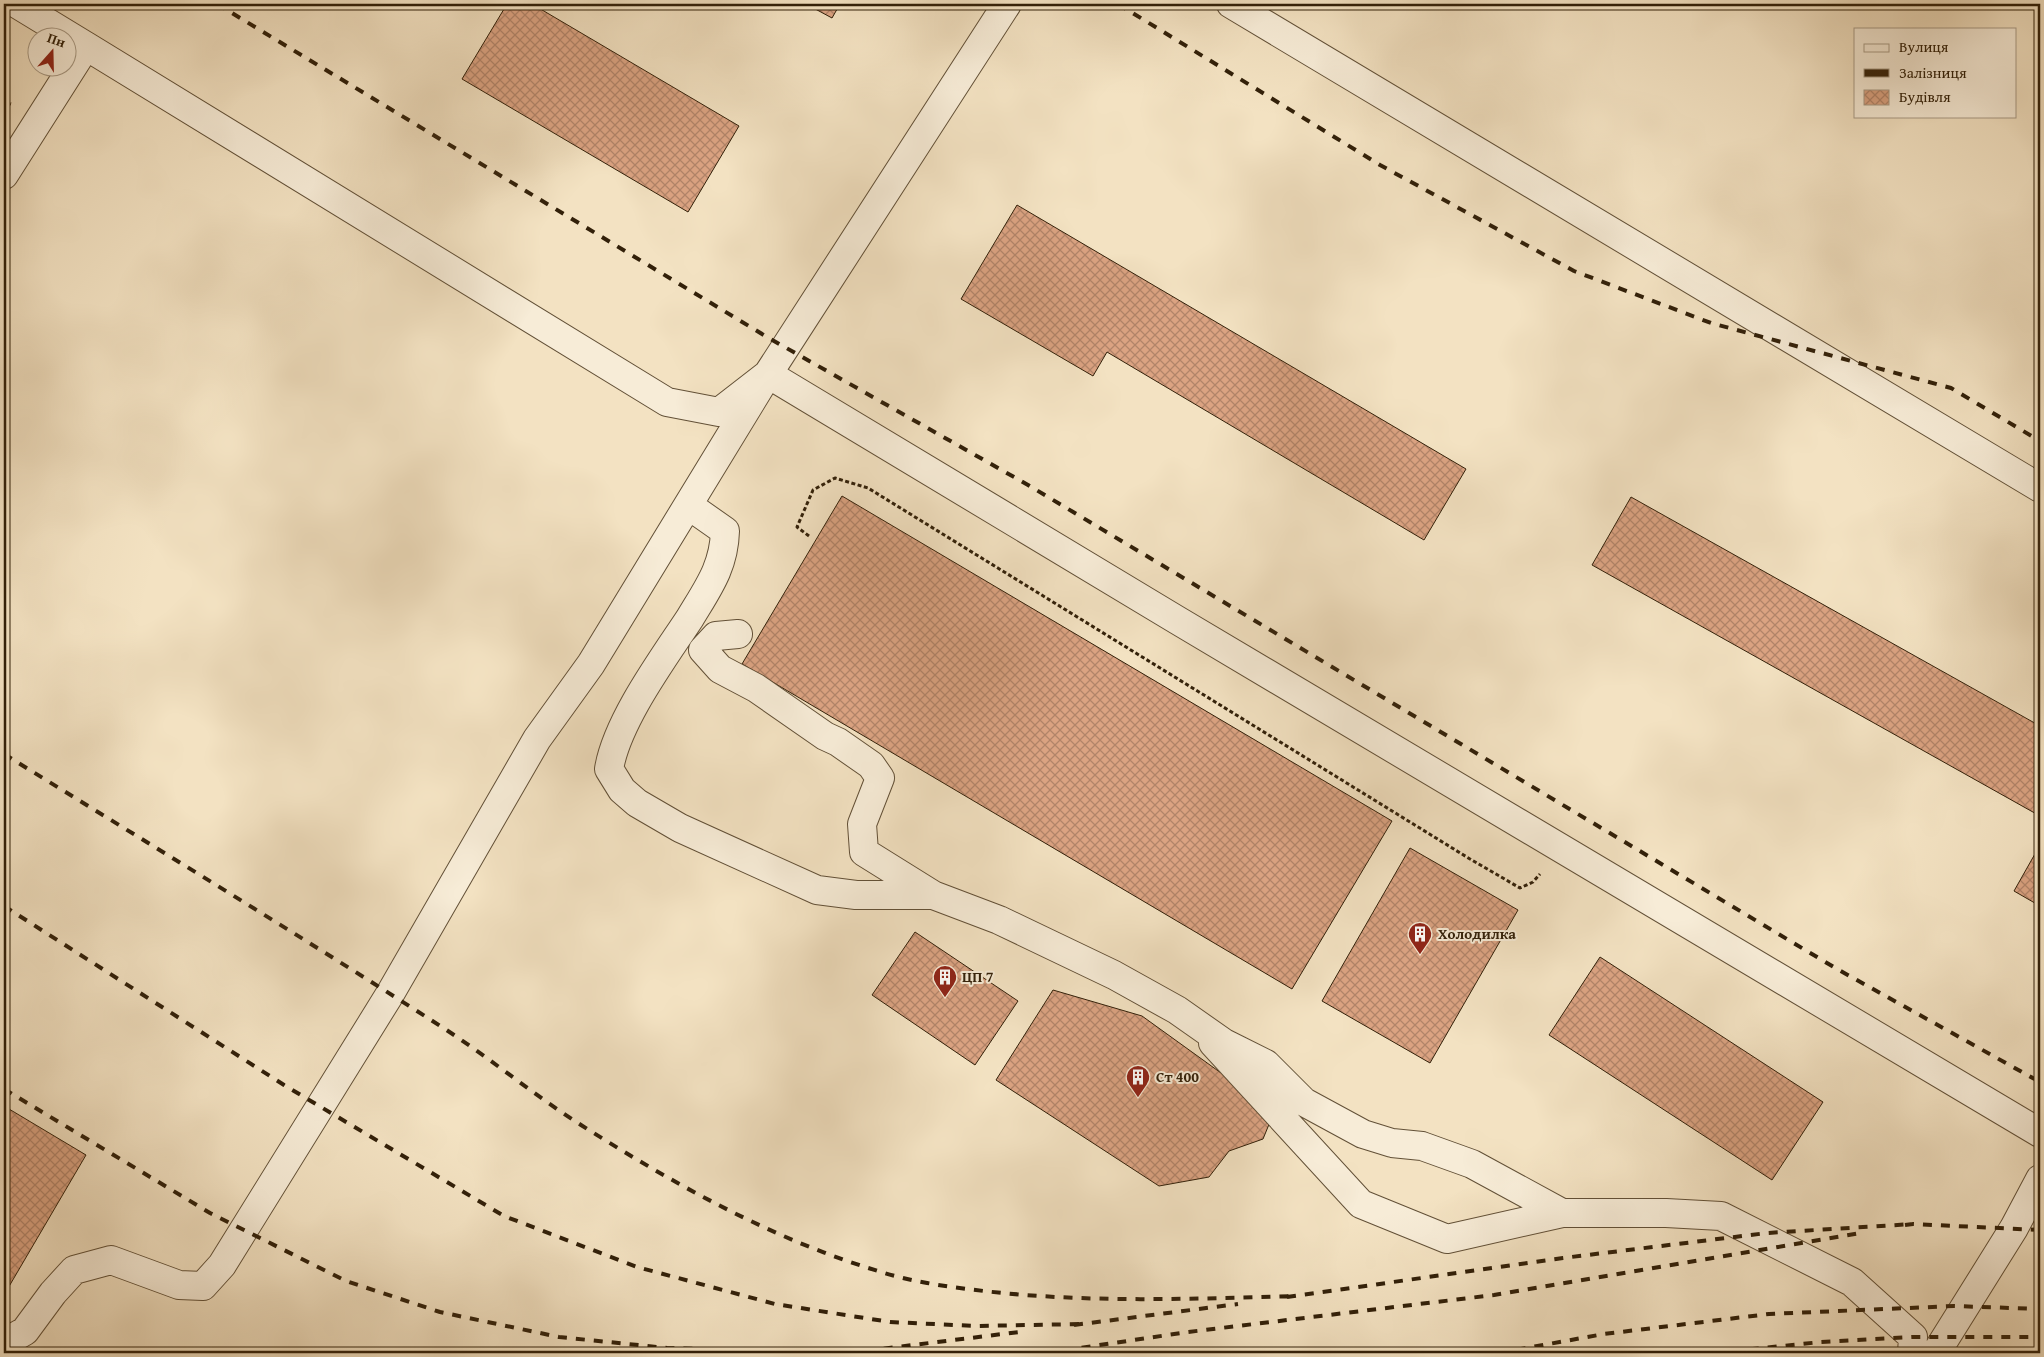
<svg xmlns="http://www.w3.org/2000/svg" width="2044" height="1357" font-family="'Gentium Book Plus',serif">
<style>
.building{fill:url(#building-cross-hatch);stroke:#322009}
.lines{fill:none;stroke-linecap:round;stroke-linejoin:round}
.minor-casing{stroke:#625037;stroke-width:30}
.path{stroke:#322009;stroke-width:3;stroke-dasharray:4 2.5;stroke-linecap:butt}
.minor{stroke:#f7ecd7;stroke-width:28}
.rail{stroke:#322009;stroke-width:4;stroke-dasharray:9 9;stroke-linecap:butt}
.labels{text-anchor:middle;stroke-width:4;stroke-linejoin:round;paint-order:stroke}
.poi-label{font-size:15px;font-weight:bold;fill:#322009;stroke:#f7ecd7;text-anchor:start}
</style>
<defs>
<pattern id="building-cross-hatch" width="8" height="8" patternUnits="userSpaceOnUse" patternTransform="scale(1.25)"><rect width="8" height="8" fill="#dba382"/><path d="M0 0l8 8M0 8l8-8" fill="none" stroke="#b28469"/></pattern>
</defs>
<rect width="100%" height="100%" fill="#f3e2c2"/>
<filter id="stains"><feTurbulence type="fractalNoise" baseFrequency=".004" numOctaves="4"/><feColorMatrix values="0 0 0 0 .2 0 0 0 0 .09 0 0 0 0 .02 0 0 0 .5 -.17"/></filter>
<radialGradient id="worn" r=".72"><stop offset=".6" stop-color="#630" stop-opacity="0"/><stop offset="1" stop-color="#630" stop-opacity=".3"/></radialGradient>
<!-- building -->
<path class="building" d="M507 4H532L739 126 688 212 462 79Z
M806 4H840L832 18Z
M1017 205 1466 469 1424 540 1107 352 1093 376 961 299Z
M842 496 1392 821 1292 989 742 664Z
M1631 497 2040 726V816L1592 565Z
M2040 845V906L2014 891Z
M1410 848 1518 910 1430 1063 1322 1001Z
M915 932 1018 1001 975 1065 872 995Z
M1600 957 1823 1102 1772 1180 1549 1035Z
M1053 990 1142 1016 1228 1078 1272 1117 1263 1139 1229 1151 1209 1177 1159 1186 996 1080Z
M4 1106 86 1155 4 1295Z"/>
<g class="lines">
<!-- minor casing -->
<g class="minor-casing">
<path id="minor" d="M17 4 86 46
M1231 4 2040 488
M4 175 86 46 667 402 719 412 768 374 1177 620 2040 1133
M688 505 725 531C724 567 708 588 690 618 663 659 617 721 609 769L622 790 637 803 680 828 817 890 856 895H933
M738 634 716 636 703 650 720 669 756 688 825 736 838 742 871 765 880 778 862 824 864 852 933 895 999 920 1114 975 1177 1010 1224 1043 1266 1064 1304 1102 1363 1134 1392 1143 1422 1146 1472 1164 1562 1213
M1213 1043 1361 1204 1447 1239 1562 1213H1666L1721 1216 1852 1282 1913 1337 1912 1353
M4 1343 25 1331 53 1293 74 1270 111 1260 179 1285 203 1286 222 1265 390 994 537 739 591 664 768 374 1007 4
M1936 1353 2014 1228 2040 1179"/>
</g>
<!-- path -->
<path class="path" d="M4 102 11 104
M809 536 797 527 813 490 835 478 868 488 1470 859 1520 888 1533 882 1540 874"/>
<!-- minor -->
<use href="#minor" class="minor"/>
<!-- rail -->
<path class="rail" d="M217 4 767 337 1028 485 1837 969 2040 1082
M1118 4 1380 165 1574 271 1711 323 1951 388 2040 441
M4 754C151 845 299 935 445 1029 491 1059 534 1095 581 1125 674 1184 772 1239 878 1271 912 1282 949 1287 984 1291 1088 1303 1191 1299 1295 1296
M4 906 284 1085 504 1216 637 1267 775 1304 890 1322 976 1326 1081 1324
M4 1089 210 1213 346 1281 440 1312 559 1337 667 1348 791 1352 854 1350
M1905 1225 1913 1224 2040 1230
M1287 1297 1563 1258 1767 1233 1913 1224
M1074 1325 1238 1304
M848 1353 1019 1332
M1046 1353 1188 1332 1494 1295 1861 1233
M1499 1353 1604 1334 1769 1314 1954 1306 2040 1309
M1714 1353 1821 1342 1913 1337H2040"/>
</g>
<!-- icons -->
<defs>
<g id="building-pin" transform="scale(1.25)"><path d="M0 17L-7.5 6A9.5 9.5 0 1 1 7.5 6Z" fill="#8f2418" stroke="#f7ecd7"/><path d="M-4-6H4V6H1V3H-1V6H-4ZM-2.5-4.3h1.7v1.8h-1.7ZM.8-4.3h1.7v1.8H.8ZM-2.5-1h1.7V.8h-1.7ZM.8-1h1.7V.8H.8Z" fill="#fff"/></g>
</defs>
<g fill-rule="evenodd">
<use href="#building-pin" x="1420" y="934"/>
<use href="#building-pin" x="945" y="977"/>
<use href="#building-pin" x="1138" y="1077"/>
</g>
<g class="labels">
<!-- poi labels -->
<g class="poi-label">
<text x="1438" y="939">Холодилка</text>
<text x="962" y="982">ЦП 7</text>
<text x="1156" y="1082">Ст 400</text>
</g>
</g>
<!-- margin -->
<rect width="2044" height="1357" fill="none" stroke="#f3e2c2" stroke-width="20"/>
<rect x="5" y="5" width="2034" height="1347" fill="none" stroke="#322009" stroke-width="2.5"/>
<rect x="10" y="10" width="2024" height="1337" fill="none" stroke="#322009"/>
<!-- legend -->
<rect x="1854" y="28" width="162" height="90" fill="#f7ecd7" stroke="#a89a85"/>
<rect x="1864" y="44" width="25" height="8" fill="#f7ecd7" stroke="#a89a85"/>
<text x="1899" y="52" font-size="15" fill="#322009">Вулиця</text>
<rect x="1864" y="69" width="25" height="8" fill="#322009" stroke="#a89a85"/>
<text x="1899" y="78" font-size="15" fill="#322009">Залізниця</text>
<rect x="1864" y="90" width="25" height="15" fill="url(#building-cross-hatch)" stroke="#a89a85"/>
<text x="1899" y="102" font-size="15" fill="#322009">Будівля</text>
<!-- north arrow -->
<g transform="translate(52 52) rotate(20)"><circle r="24" fill="#f7ecd7" stroke="#a89a85"/>
<path d="M0-4L9 19L0 12L-9 19Z" fill="#8f2418"/>
<text y="-8" font-size="14" font-weight="bold" text-anchor="middle" fill="#322009">Пн</text>
</g>
<rect width="100%" height="100%" filter="url(#stains)"/>
<rect width="100%" height="100%" fill="url(#worn)"/>
</svg>
